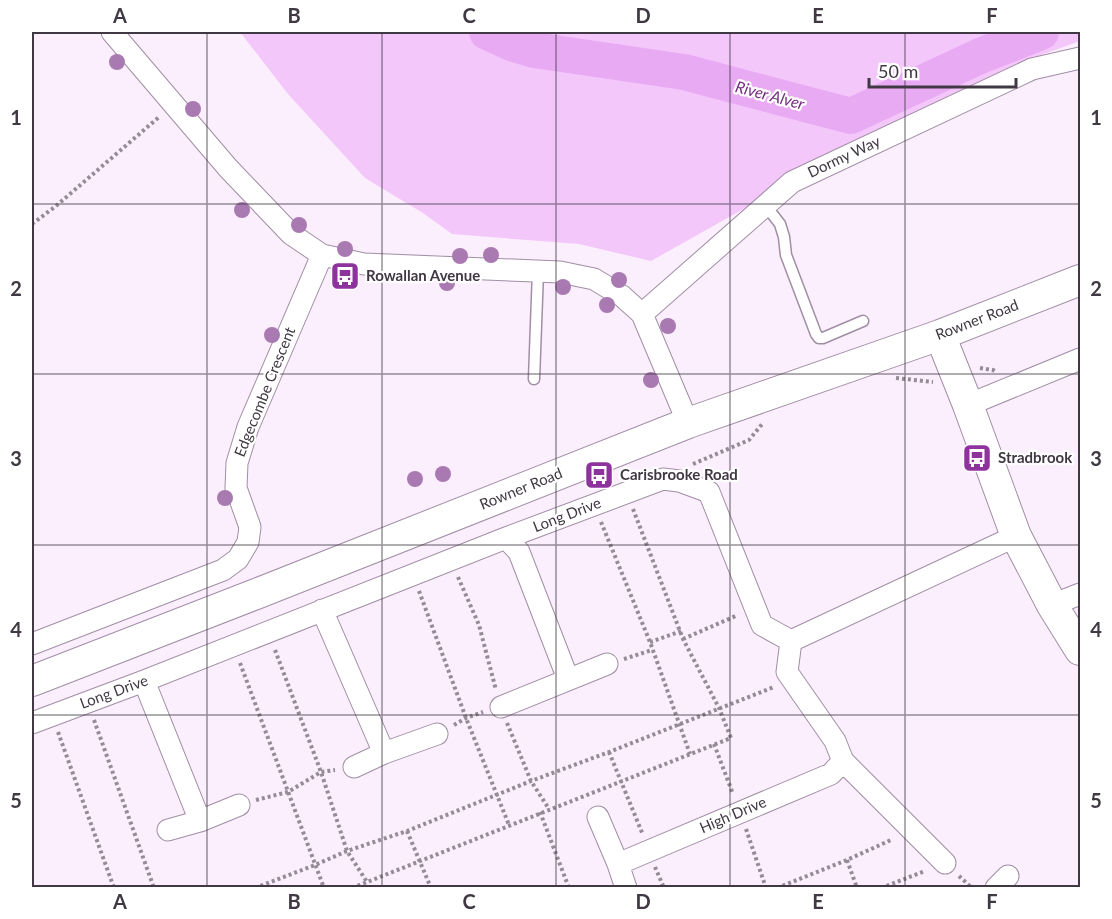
<svg xmlns="http://www.w3.org/2000/svg" width="1112" height="919" font-family="Lato,sans-serif">
<style>
.green{fill:#f4c7fb}
.lines{fill:none;stroke-linecap:round;stroke-linejoin:round}
.river{stroke:#e9aaf4;stroke-width:36}
.lane-casing{stroke:#a18ea5;stroke-width:13}
.street-casing{stroke:#a18ea5;stroke-width:23}
.secondary-casing{stroke:#a18ea5;stroke-width:32}
.path{stroke:#958b97;stroke-width:4;stroke-dasharray:3 3;stroke-linecap:butt}
.lane{stroke:#fff;stroke-width:10}
.street{stroke:#fff;stroke-width:21}
.secondary{stroke:#fff;stroke-width:30}
.tree{fill:#a97ab1}
.grid{fill:none;stroke:#403842;stroke-width:1.5;stroke-opacity:0.55}
.labels{text-anchor:middle;stroke-width:4.5;stroke-linejoin:round;paint-order:stroke}
.street-label{font-size:15px;fill:#403842;stroke:#fff}
.poi-label{font-size:15px;font-weight:bold;fill:#403842;stroke:#fff;text-anchor:start}
.water-label{font-size:16px;font-style:italic;fill:#752b82;stroke:#fff}
.neatline{fill:none;stroke:#403842;stroke-width:2}
.grid-label{font-size:20px;text-anchor:middle;font-weight:bold;fill:#403842}
</style>
<rect width="100%" height="100%" fill="#fbeefd"/>
<!-- green -->
<path class="green" d="M240 32H1080V41L1027 60 889 127 651 261 579 244 452 234 423 213 365 178 288 94Z"/>
<g class="lines">
<!-- river -->
<path class="river" d="M487 32 511 43 534 50 684 72 851 116 980 56 1041 32"/>
<!-- lane casing -->
<g class="lane-casing">
<path id="lane" d="M764 206 773 215 780 224 784 237 786 255 816 334 819 338H823L863 321
M534 379 538 271"/>
</g>
<!-- street casing -->
<g class="street-casing">
<path id="street" d="M112 32 228 168 291 234 322 255 364 264 560 272 594 279 622 296 642 314 688 423
M642 314 792 182 1032 69 1080 58
M968 405 1080 359
M506 538 519 552 568 679
M1052 605 1080 594
M322 610 384 753
M791 641 787 672 835 741 843 761 945 863
M32 644 223 570 238 559 248 542 250 527 236 488 237 463 248 427 322 255
M144 681 200 821
M501 707 607 664
M32 723 144 681 506 538 663 479 679 481 709 492 762 625 791 641 1016 536
M354 767 384 753 437 734
M598 817 618 864 626 888
M168 830 200 821 239 805
M618 864 831 774 843 761
M996 888 1008 876"/>
</g>
<!-- secondary casing -->
<g class="secondary-casing">
<path id="secondary" d="M940 335 968 405 1016 536 1052 605 1080 650
M32 681 256 594 688 423 940 335 1080 280"/>
</g>
<!-- path -->
<path class="path" d="M32 224 56 206 159 117
M980 368 993 370 996 372
M896 378 933 382
M693 464 749 440 763 423
M601 522 650 642 690 754
M458 577 479 625 496 690
M419 591 466 718 509 825
M683 639 738 615
M650 642 682 631
M275 650 321 772 347 851 367 882
M624 659 652 650
M240 663 324 888
M94 720 154 888
M507 723 531 781 549 809
M454 725 466 718 483 712
M58 732 114 888
M714 744 733 794
M609 752 643 835
M256 800 288 792 321 772 335 770
M540 812 569 888
M746 829 766 888
M407 831 431 888
M847 860 857 888
M655 867 664 888
M959 876 972 888
M255 888 315 865 347 851 407 831 531 781 609 752 774 687
M352 888 731 738 719 708 683 639 633 509
M777 888 847 860 893 839
M881 888 925 871"/>
<!-- lane -->
<use href="#lane" class="lane"/>
<!-- street -->
<use href="#street" class="street"/>
<!-- secondary -->
<use href="#secondary" class="secondary"/>
</g>
<!-- trees -->
<g class="tree">
<circle cx="117" cy="62" r="8"/>
<circle cx="193" cy="109" r="8"/>
<circle cx="242" cy="210" r="8"/>
<circle cx="299" cy="225" r="8"/>
<circle cx="345" cy="249" r="8"/>
<circle cx="491" cy="255" r="8"/>
<circle cx="460" cy="256" r="8"/>
<circle cx="619" cy="280" r="8"/>
<circle cx="447" cy="283" r="8"/>
<circle cx="563" cy="287" r="8"/>
<circle cx="607" cy="305" r="8"/>
<circle cx="668" cy="326" r="8"/>
<circle cx="272" cy="335" r="8"/>
<circle cx="651" cy="380" r="8"/>
<circle cx="443" cy="474" r="8"/>
<circle cx="415" cy="479" r="8"/>
<circle cx="225" cy="498" r="8"/>
</g>
<!-- grid -->
<path class="grid" d="M207 32V888M382 32V888M556 32V888M730 32V888M905 32V888M32 204H1080M32 374H1080M32 545H1080M32 715H1080"/>
<!-- icons -->
<defs>
<g id="bus-square" transform="scale(1.5)"><rect x="-9" y="-9" width="18" height="18" rx="4" fill="#8e329d" stroke="#fff"/><path d="M-5-6H5V4H4V6H2V4H-2V6H-4V4H-5ZM-3.5-4V0h7V-4ZM-3.5 1.2v1.5H-2V1.2ZM2 1.2v1.5H3.5V1.2Z" fill="#fff"/></g>
</defs>
<g fill-rule="evenodd">
<use href="#bus-square" x="345" y="276"/>
<use href="#bus-square" x="977" y="458"/>
<use href="#bus-square" x="599" y="475"/>
</g>
<g class="labels">
<!-- street labels -->
<g class="street-label">
<text transform="translate(844 157) rotate(-25)" y="5">Dormy Way</text>
<text transform="translate(977 320) rotate(-21)" y="5">Rowner Road</text>
<text transform="translate(265 392) rotate(-68)" y="5">Edgecombe Crescent</text>
<text transform="translate(521 489) rotate(-22)" y="5">Rowner Road</text>
<text transform="translate(567 515) rotate(-21)" y="5">Long Drive</text>
<text transform="translate(114 692) rotate(-20)" y="5">Long Drive</text>
<text transform="translate(733 815) rotate(-23)" y="5">High Drive</text>
</g>
<!-- poi labels -->
<g class="poi-label">
<text x="366" y="281">Rowallan Avenue</text>
<text x="998" y="463">Stradbrook</text>
<text x="620" y="480">Carisbrooke Road</text>
</g>
<!-- water labels -->
<g class="water-label">
<text transform="translate(770 95) rotate(15)" y="6">River Alver</text>
</g>
</g>
<!-- border -->
<rect width="1112" height="919" fill="none" stroke="#ffffff" stroke-width="66"/>
<!-- scale -->
<path d="M869 78v9h147v-9" fill="none" stroke="#403842" stroke-width="3"/>
<text x="878" y="78" font-size="18" fill="#403842" stroke="#ffffff" stroke-width="4.5" paint-order="stroke">50 m</text>
<rect x="33" y="33" width="1046" height="853" class="neatline"/>
<g class="grid-label">
<text x="120" y="23">A</text>
<text x="294" y="23">B</text>
<text x="469" y="23">C</text>
<text x="643" y="23">D</text>
<text x="818" y="23">E</text>
<text x="992" y="23">F</text>
<text x="16" y="125">1</text>
<text x="1096" y="125">1</text>
<text x="16" y="296">2</text>
<text x="1096" y="296">2</text>
<text x="16" y="466">3</text>
<text x="1096" y="466">3</text>
<text x="16" y="637">4</text>
<text x="1096" y="637">4</text>
<text x="16" y="808">5</text>
<text x="1096" y="808">5</text>
<text x="120" y="909">A</text>
<text x="294" y="909">B</text>
<text x="469" y="909">C</text>
<text x="643" y="909">D</text>
<text x="818" y="909">E</text>
<text x="992" y="909">F</text>
</g>
</svg>
